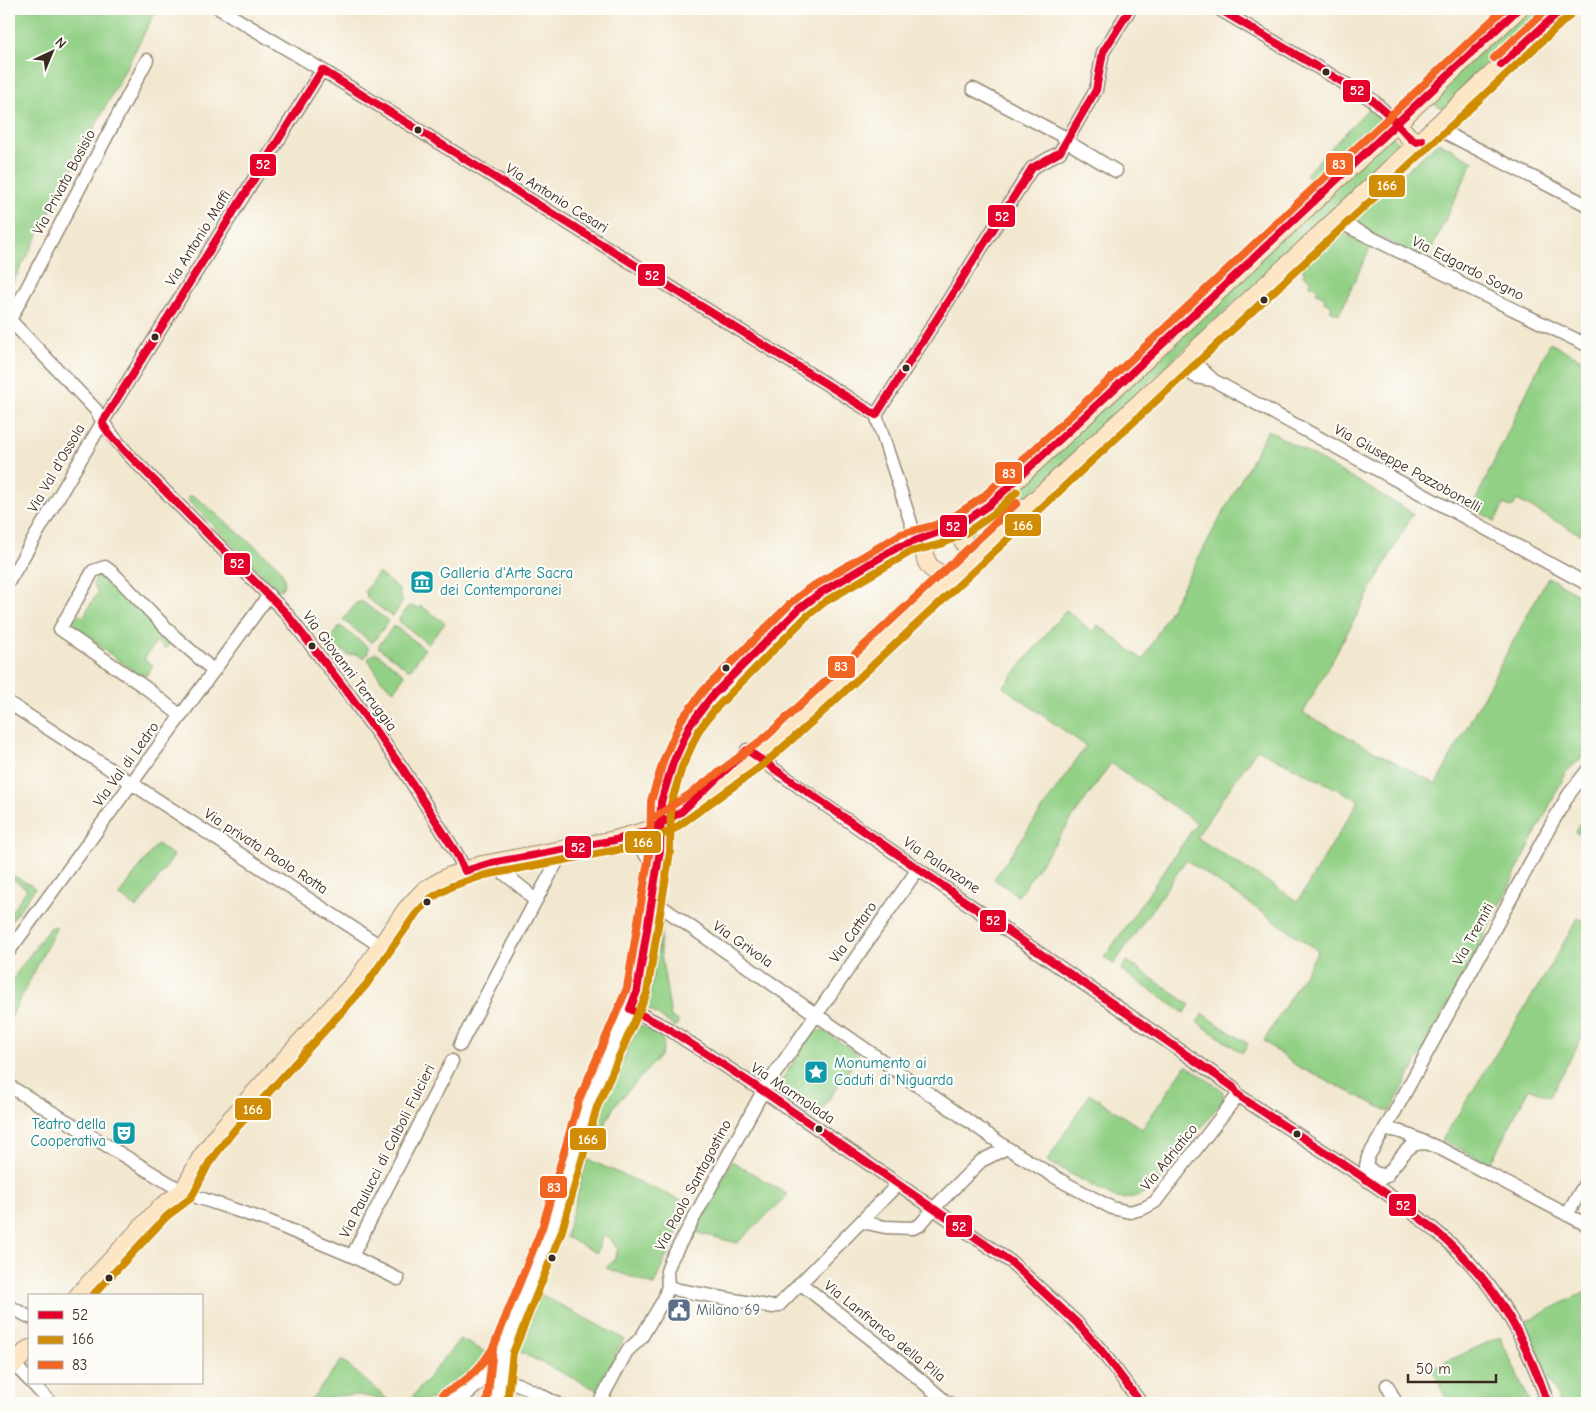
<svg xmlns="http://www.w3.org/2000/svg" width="1596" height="1412" font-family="'Comic Neue',sans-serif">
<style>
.green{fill:#92d085;stroke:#667d52;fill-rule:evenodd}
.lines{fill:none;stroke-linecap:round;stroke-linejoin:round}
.minor-casing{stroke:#968977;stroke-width:15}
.secondary-casing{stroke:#968977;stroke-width:20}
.minor{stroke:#fff;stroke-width:12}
.secondary{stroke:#fce6c4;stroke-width:18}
.bus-1-casing{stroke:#fdfcf7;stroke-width:11}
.bus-2-casing{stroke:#fdfcf7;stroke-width:11}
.bus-3-casing{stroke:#fdfcf7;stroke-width:11}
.bus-1{stroke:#e4002b;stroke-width:8}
.bus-2{stroke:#d18d06;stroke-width:8}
.bus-3{stroke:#f26522;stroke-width:8}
.bus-dot{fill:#3b2a1e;stroke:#fdfcf7;stroke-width:2}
.labels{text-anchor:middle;stroke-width:4.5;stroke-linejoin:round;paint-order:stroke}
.street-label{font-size:15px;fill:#3b2a1e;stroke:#fdfcf7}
.culture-label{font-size:15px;fill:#0d838f;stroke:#fdfcf7;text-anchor:start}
.service-label{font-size:15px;fill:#4e5e75;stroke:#fdfcf7;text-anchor:start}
.line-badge{stroke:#fdfcf7;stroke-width:2}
.badge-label{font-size:14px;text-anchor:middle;font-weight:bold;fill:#fff}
</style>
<rect width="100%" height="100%" fill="#fdfcf7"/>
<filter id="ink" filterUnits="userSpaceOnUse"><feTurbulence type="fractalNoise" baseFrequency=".02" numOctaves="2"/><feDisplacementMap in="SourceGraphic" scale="10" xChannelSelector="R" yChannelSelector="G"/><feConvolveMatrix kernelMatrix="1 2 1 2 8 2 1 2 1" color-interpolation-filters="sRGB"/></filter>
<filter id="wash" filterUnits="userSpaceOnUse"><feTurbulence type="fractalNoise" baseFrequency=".0096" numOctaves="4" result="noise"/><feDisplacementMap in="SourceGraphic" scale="20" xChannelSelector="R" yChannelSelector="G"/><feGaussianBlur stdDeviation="1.12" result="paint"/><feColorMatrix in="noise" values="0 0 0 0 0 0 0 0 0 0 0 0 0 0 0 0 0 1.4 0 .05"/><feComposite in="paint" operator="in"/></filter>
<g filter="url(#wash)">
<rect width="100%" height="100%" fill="#f2e8d0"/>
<!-- green -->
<path class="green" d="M9 9H157L9 290Z
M1526 9H1548L1550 11 1445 110 1428 100Z
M1369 108C1376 114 1382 118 1377 128L1321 180 1318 182 1305 175Z
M1391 135 1404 149 1251 292 1248 289 972 549 964 533 960 529Z
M1439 142 1473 161 1426 260 1356 226 1354 218Z
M1336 230 1371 246 1339 314 1330 310 1332 306 1324 302 1325 297 1316 293 1318 289 1309 284 1311 280 1303 275 1305 271 1295 267Z
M1550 343 1587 362V538L1517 500 1512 508 1504 504 1495 521 1472 508Z
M1268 430 1413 513 1303 713 1436 784 1548 577 1587 599V753L1567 771 1480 944 1390 1112 1295 1065 1264 1041 1318 951 1186 860 1114 964 1104 958 1197 823 1111 763 1018 896 994 879 1086 746 1003 687 1066 610 1093 632 1098 625 1143 660ZM1257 749 1359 800 1298 901 1196 837Z
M190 496 197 498 277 565C283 572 287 581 282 589L278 590 188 501 187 498Z
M378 573 399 589 400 597 403 601 394 615 391 616 367 598 365 591Z
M100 575H104L108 577 170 638V643L166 649 156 642 144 659 153 666 147 675H140L136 673 69 624 75 613 83 617 98 592 93 584 96 578Z
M357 602H363L387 620V623L374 641 371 642 343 620Z
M409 606 418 608 421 606 445 623 428 644 400 622 399 619Z
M340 626 368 647V653L364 658 356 654 348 655 330 642V639Z
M393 627H396L425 649 411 669H408L379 648V645Z
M377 653 405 675 394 690 382 681 368 659 371 655Z
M1587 812V837L1575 832Z
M157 844 174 856 137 908 119 895Z
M9 873 35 888 9 924V915L27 889 9 876Z
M1578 918 1585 921 1587 918V1028L1550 1097 1529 1088 1490 1164 1442 1140 1544 977Z
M662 921 660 948 671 1017 679 1022 675 1027 646 1007 651 989Z
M50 927H57L9 1021V984Z
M1127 961 1190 1005 1184 1013 1121 970Z
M1203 1014 1248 1044 1242 1053 1197 1022Z
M639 1025 657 1033 664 1043 661 1055 615 1105 590 1152 586 1151 606 1096Z
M823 1030 859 1055 815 1120 779 1095 777 1087 814 1032Z
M1186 1065 1222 1090 1224 1098 1161 1180C1148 1193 1131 1202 1113 1197L1047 1161 1090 1094 1142 1129Z
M587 1159 689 1204 654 1285 606 1268 614 1260 618 1250 610 1238 603 1234 597 1253 566 1237Z
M732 1161 788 1195 737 1243 695 1232Z
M1587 1291V1403H1560L1523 1323Z
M540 1294 624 1339C612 1354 613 1378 597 1390L518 1351Z
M1500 1337 1530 1403H1448L1432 1368Z
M460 1339 488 1353C468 1390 453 1401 410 1400Z
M342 1360 388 1400 358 1395 338 1396 309 1402Z"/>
</g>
<g filter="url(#ink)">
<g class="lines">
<!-- minor casing -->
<g class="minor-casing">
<path id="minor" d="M220 9 322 70 876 415
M1219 9 1371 99 1397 123
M973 89 1068 139
M1437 125 1446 133 1587 205
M1066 141 1116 171
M1335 220 1455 279 1461 284 1587 345
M9 319 96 410C105 428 117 442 131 457L286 613 349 694 403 769 458 856 465 871
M10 320 147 60
M1194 352 1198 366 1213 380 1587 584
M1180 366 1196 377 1213 380
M876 415 1032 168 1060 152 1096 90 1103 52 1130 9
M876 415 912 526 925 558
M9 581 102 423 322 70
M9 703 382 947
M181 716 146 688 60 629 93 571 105 567 113 573 174 636 214 671
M747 750 805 791 1233 1087 1238 1095C1294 1134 1353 1168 1408 1209 1432 1228 1457 1247 1476 1270 1509 1307 1532 1357 1548 1403
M621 838C640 840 648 859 657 873
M491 863 526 891 535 902
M652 900 1007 1148 1067 1184 1112 1208 1130 1212 1144 1208 1155 1202 1238 1095
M9 951 269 595
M630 1009 667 1028 763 1091 1011 1262 1076 1322 1100 1349 1141 1403
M460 1045 535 902 564 849
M9 1086 185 1193 268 1221 352 1256 398 1279
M1384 1130H1393L1401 1132 1441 1149 1587 1225
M1387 1176 1375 1173 1366 1166 1368 1157 1393 1115 1552 823 1569 794 1587 771
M1380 1180C1393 1172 1402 1150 1414 1145 1417 1143 1422 1144 1426 1143
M1567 1215 1587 1180
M862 1222 885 1227 913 1228 920 1225 934 1208 981 1161 1007 1148
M352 1256 452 1061
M800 1283 884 1349 945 1401 949 1403
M668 1286 678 1290 773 1307 779 1305 898 1184
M9 1306 29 1317
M14 1364 29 1380
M500 1379C520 1383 538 1394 556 1403
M32 1383 51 1403
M1387 1385 1396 1403
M448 1403 467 1393
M461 1403 465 1396 483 1380 502 1355
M497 1403 503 1351 551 1231 588 1104 637 991 657 873 661 840 660 825
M599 1403 627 1351 641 1338 664 1299 668 1286 667 1271 671 1260 763 1091 918 869"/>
</g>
<!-- secondary casing -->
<g class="secondary-casing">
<path id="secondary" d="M1397 123C1403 130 1410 142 1420 141
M925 553a21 21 0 1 1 42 0a21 21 0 1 1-42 0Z
M660 825 661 802 673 763 690 725 707 702 806 603 820 593 898 547C910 541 924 538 936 534 956 527 973 517 989 505L1156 350 1518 9
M78 1296 160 1208 183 1192 201 1158 223 1128 359 978 407 909 425 890 448 877 482 865 615 840 647 831 668 821 696 802 757 757 808 712 940 589 1562 9
M9 1369 29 1349"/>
</g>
<!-- minor -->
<use href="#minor" class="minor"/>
<!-- secondary -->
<use href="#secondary" class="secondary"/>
<!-- bus-1 casing -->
<g class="bus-1-casing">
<path id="bus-1" d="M1130 9 1103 52 1096 90 1060 152 1032 168 876 415 322 70 102 423 110 435 131 457 286 613 349 694 403 769 458 856 465 871 491 863 615 840 647 831 681 812 747 750 1233 1087 1238 1095C1283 1126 1330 1154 1374 1185 1416 1214 1457 1244 1488 1285 1515 1320 1533 1361 1548 1403
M1219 9 1371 99 1388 114 1411 139 1417 142 1422 140
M1501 65 1562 9
M1141 1403 1100 1349 1076 1322 1011 1262 763 1091 667 1028 630 1009 637 991 660 850 661 802 673 763 690 725 712 696 799 609 820 593 898 547 950 528 970 518 989 505 1156 350 1518 9"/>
</g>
<!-- bus-2 casing -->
<g class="bus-2-casing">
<path id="bus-2" d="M92 1296 167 1216 191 1198 209 1163 231 1134 366 985 415 915 431 898 452 886 485 875 617 850 651 840 674 829 763 765 815 719 1569 16
M507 1403 513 1353 561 1234 597 1107 647 993 670 852 671 804 682 767 699 730 715 709 806 617 826 601 910 552 941 544 966 533 995 513 1017 492"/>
</g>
<!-- bus-3 casing -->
<g class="bus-3-casing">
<path id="bus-3" d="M1494 58 1547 9
M655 817 690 794 767 736 1017 503
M443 1394C468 1382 485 1365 497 1340
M487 1402 493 1348 542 1228 579 1100 627 988 650 849 651 801 664 759 681 720 704 690 792 602 808 589 901 534 935 525 956 515 983 497 1149 343 1504 9"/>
</g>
<!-- bus-1 -->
<use href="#bus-1" class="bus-1"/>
<!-- bus-2 -->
<use href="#bus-2" class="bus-2"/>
<!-- bus-3 -->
<use href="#bus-3" class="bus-3"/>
</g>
</g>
<!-- icons -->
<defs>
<g id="museum-square" transform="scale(1.25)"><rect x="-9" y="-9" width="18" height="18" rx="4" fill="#0f9aa8" stroke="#fdfcf7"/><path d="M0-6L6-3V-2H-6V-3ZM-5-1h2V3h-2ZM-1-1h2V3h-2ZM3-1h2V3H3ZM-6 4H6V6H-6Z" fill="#fff"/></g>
<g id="sight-square" transform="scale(1.25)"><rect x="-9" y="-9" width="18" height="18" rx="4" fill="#0f9aa8" stroke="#fdfcf7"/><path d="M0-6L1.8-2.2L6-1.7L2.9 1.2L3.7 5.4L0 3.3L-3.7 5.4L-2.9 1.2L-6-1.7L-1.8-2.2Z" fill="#fff"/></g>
<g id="theatre-square" transform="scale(1.25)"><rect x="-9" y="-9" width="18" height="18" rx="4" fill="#0f9aa8" stroke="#fdfcf7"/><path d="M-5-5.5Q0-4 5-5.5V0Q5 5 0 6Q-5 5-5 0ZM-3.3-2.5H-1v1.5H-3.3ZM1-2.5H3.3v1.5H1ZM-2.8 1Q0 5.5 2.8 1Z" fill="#fff"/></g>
<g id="civic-square" transform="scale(1.25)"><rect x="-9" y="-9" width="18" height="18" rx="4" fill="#5c6f8a" stroke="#fdfcf7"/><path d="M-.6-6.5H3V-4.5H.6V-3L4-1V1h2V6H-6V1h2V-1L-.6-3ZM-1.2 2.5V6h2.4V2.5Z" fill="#fff"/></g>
</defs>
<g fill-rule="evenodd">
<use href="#museum-square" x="422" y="582"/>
<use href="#sight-square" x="816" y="1072"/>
<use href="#theatre-square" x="124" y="1133"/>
<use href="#civic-square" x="679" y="1310"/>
</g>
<!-- markers -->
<g class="bus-dot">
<circle cx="1326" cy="72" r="4.5"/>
<circle cx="418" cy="130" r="4.5"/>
<circle cx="1264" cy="300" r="4.5"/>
<circle cx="155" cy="337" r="4.5"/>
<circle cx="906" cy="368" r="4.5"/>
<circle cx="312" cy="646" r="4.5"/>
<circle cx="726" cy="668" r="4.5"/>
<circle cx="427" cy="902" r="4.5"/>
<circle cx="819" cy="1129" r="4.5"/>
<circle cx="1297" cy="1134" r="4.5"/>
<circle cx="552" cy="1258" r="4.5"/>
<circle cx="109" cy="1278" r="4.5"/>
</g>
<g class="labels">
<!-- street labels -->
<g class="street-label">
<text transform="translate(64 182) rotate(-62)" y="5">Via Privata Bosisio</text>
<text transform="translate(557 198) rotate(32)" y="5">Via Antonio Cesari</text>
<text transform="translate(198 238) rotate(-58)" y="5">Via Antonio Maffi</text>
<text transform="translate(1468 268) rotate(27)" y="5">Via Edgardo Sogno</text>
<text transform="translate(56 468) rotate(-60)" y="5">Via Val d'Ossola</text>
<text transform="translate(1408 468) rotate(29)" y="5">Via Giuseppe Pozzobonelli</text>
<text transform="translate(350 671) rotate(53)" y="5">Via Giovanni Terruggia</text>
<text transform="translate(126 764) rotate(-54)" y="5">Via Val di Ledro</text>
<text transform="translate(266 851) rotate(33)" y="5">Via privata Paolo Rotta</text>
<text transform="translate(942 865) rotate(34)" y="5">Via Palanzone</text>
<text transform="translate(853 932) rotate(-55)" y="5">Via Cattaro</text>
<text transform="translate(1473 934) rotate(-61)" y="5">Via Tremiti</text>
<text transform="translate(743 944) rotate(35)" y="5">Via Grivola</text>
<text transform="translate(793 1093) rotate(34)" y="5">Via Marmolada</text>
<text transform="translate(387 1151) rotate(-63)" y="5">Via Paulucci di Calboli Fulcieri</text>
<text transform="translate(1169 1157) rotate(-51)" y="5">Via Adriatico</text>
<text transform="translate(693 1185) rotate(-62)" y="5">Via Paolo Santagostino</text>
<text transform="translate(885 1331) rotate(39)" y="5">Via Lanfranco della Pila</text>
</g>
<!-- culture labels -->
<g class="culture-label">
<text x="440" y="578">Galleria d'Arte Sacra<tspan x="440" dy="17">dei Contemporanei</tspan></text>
<text x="834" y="1068">Monumento ai<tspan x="834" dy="17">Caduti di Niguarda</tspan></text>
<text x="106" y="1129" text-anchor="end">Teatro della<tspan x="106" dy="17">Cooperativa</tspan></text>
</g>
<!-- service labels -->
<g class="service-label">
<text x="696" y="1315">Milano 69</text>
</g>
</g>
<g class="line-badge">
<rect x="1342" y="79" width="29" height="24" rx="5" fill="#e4002b"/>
<rect x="1325" y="152" width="29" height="24" rx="5" fill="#f26522"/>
<rect x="249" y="153" width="28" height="24" rx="5" fill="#e4002b"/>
<rect x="1368" y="174" width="38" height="24" rx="5" fill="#d18d06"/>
<rect x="987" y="204" width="29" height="24" rx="5" fill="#e4002b"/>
<rect x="637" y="263" width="29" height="24" rx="5" fill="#e4002b"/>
<rect x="994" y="461" width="29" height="24" rx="5" fill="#f26522"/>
<rect x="1004" y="513" width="38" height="24" rx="5" fill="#d18d06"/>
<rect x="939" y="514" width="29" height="24" rx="5" fill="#e4002b"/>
<rect x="223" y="552" width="28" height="24" rx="5" fill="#e4002b"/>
<rect x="827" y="655" width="29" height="24" rx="5" fill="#f26522"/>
<rect x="624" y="830" width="38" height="24" rx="5" fill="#d18d06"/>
<rect x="564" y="835" width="28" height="24" rx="5" fill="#e4002b"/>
<rect x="979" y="909" width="28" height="24" rx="5" fill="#e4002b"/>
<rect x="234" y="1097" width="38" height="24" rx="5" fill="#d18d06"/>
<rect x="569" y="1127" width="38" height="24" rx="5" fill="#d18d06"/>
<rect x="539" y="1175" width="29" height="24" rx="5" fill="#f26522"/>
<rect x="1388" y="1193" width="29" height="24" rx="5" fill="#e4002b"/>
<rect x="945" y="1214" width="28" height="24" rx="5" fill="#e4002b"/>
</g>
<g class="badge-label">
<text x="1357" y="95">52</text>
<text x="1339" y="169">83</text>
<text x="263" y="169">52</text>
<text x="1387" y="190">166</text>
<text x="1002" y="221">52</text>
<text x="652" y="280">52</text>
<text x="1009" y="478">83</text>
<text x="1023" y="530">166</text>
<text x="953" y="531">52</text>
<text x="237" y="568">52</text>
<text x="841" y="671">83</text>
<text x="643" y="847">166</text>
<text x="578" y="852">52</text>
<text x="993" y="925">52</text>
<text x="253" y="1114">166</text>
<text x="588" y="1144">166</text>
<text x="554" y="1192">83</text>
<text x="1403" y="1210">52</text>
<text x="959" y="1231">52</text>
</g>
<!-- margin -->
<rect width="1596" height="1412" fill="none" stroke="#fdfcf7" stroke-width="30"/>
<!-- legend -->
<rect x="28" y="1294" width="175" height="90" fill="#fdfcf7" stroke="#afa8a0"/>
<rect x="38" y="1311" width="25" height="8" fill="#e4002b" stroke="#afa8a0"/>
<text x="72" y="1320" font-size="15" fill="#3b2a1e">52</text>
<rect x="38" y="1336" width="25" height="8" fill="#d18d06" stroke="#afa8a0"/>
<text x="72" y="1344" font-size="15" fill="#3b2a1e">166</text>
<rect x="38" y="1361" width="25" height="8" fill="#f26522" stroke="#afa8a0"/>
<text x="72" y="1370" font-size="15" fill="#3b2a1e">83</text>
<!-- north arrow -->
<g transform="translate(52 52) rotate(44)" stroke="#fdfcf7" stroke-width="4" paint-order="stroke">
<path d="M0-4L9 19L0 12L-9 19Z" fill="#3b2a1e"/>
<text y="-8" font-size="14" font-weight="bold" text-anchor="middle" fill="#3b2a1e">N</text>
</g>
<!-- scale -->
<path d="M1408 1374v8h88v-8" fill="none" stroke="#3b2a1e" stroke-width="2.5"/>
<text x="1416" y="1374" font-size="15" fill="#3b2a1e" stroke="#fdfcf7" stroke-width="4" paint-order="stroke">50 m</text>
</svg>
